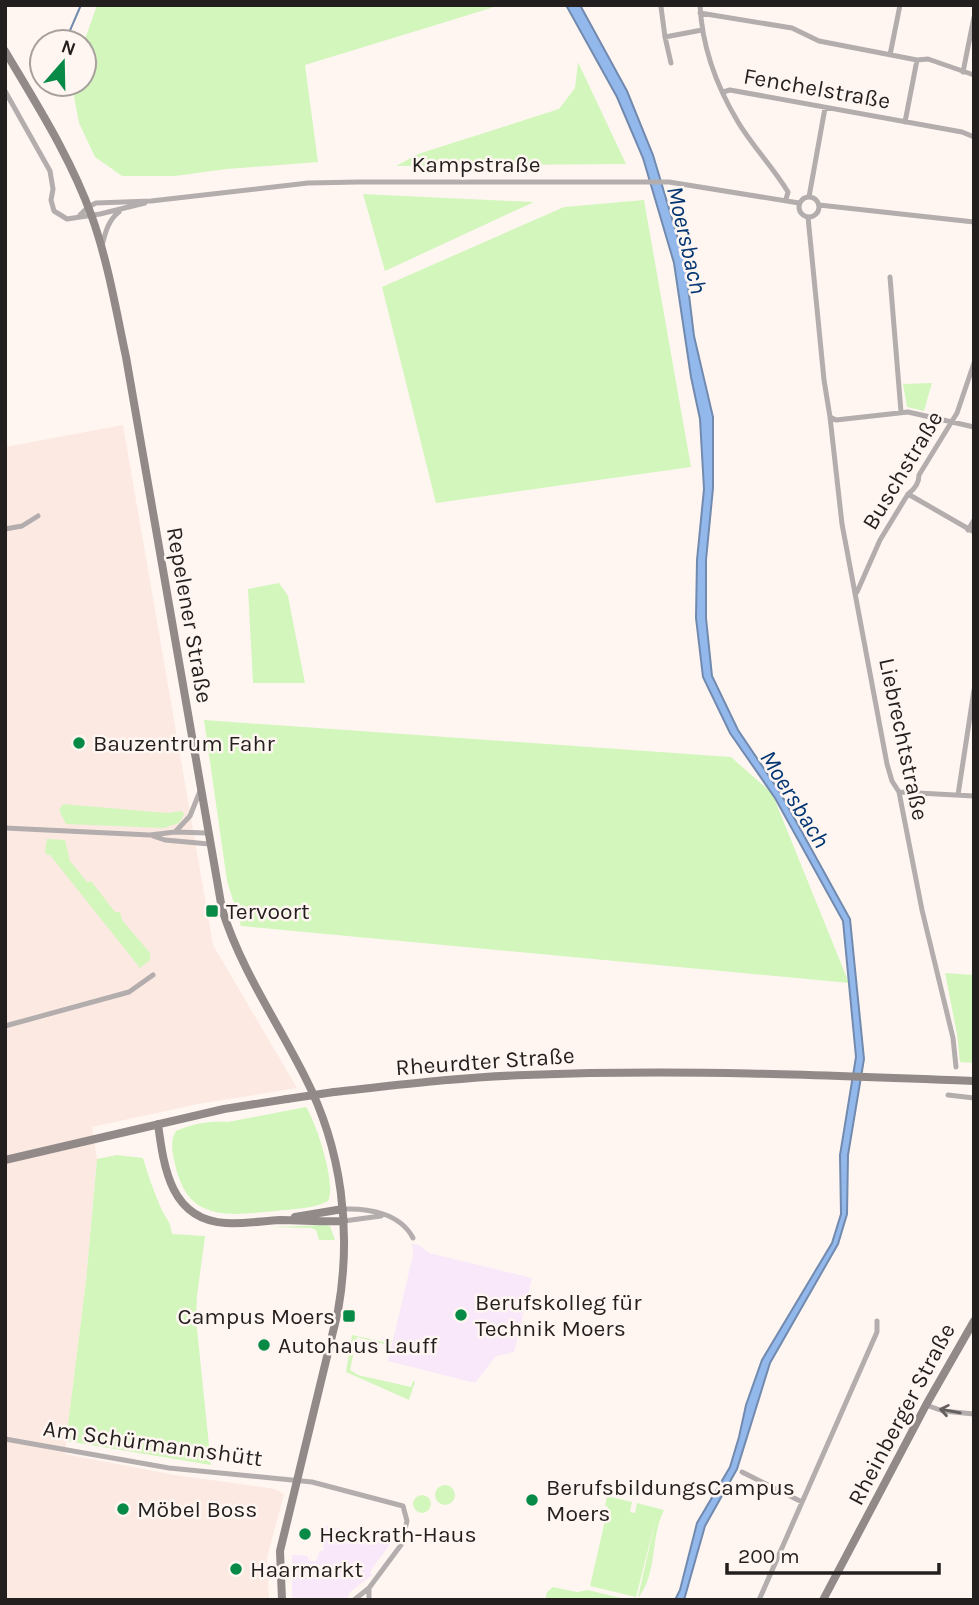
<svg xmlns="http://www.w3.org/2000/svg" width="979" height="1605" font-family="Karla,sans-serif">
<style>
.built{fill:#fce9e2}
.education{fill:#f8e8fa}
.green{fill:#d3f6bd}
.water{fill:#93b8ec;stroke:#718aae;stroke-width:2}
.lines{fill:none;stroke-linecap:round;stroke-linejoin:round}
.stream{stroke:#718aae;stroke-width:2}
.street{stroke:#b3aead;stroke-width:5}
.secondary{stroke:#928a89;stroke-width:8}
.secondary-bridge{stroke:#928a89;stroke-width:8}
.oneway{stroke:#645f5e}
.poi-dot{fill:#068a46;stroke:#fff6f2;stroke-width:2.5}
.labels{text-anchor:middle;stroke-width:5;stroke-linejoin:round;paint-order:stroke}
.street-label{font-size:23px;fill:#231f1e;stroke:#fff6f2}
.poi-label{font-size:23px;fill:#231f1e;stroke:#fff6f2;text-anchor:start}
.water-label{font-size:24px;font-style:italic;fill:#033672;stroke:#fff6f2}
</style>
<rect width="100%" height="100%" fill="#fff6f2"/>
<!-- built -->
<path class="built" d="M123 425 213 945 297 1088 198 1104 92 1127 97 1159 86 1281 65 1454 175 1475 275 1489 284 1494 267 1558 269 1600H5V447Z"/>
<!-- education -->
<path class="education" d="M412 1244 419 1245 429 1253 532 1278 514 1352 496 1356 475 1383 388 1361 413 1255Z
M326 1526 394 1539 373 1567 370 1573 372 1575 350 1592 346 1600H292V1555L307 1556 310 1561H316L320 1551H323Z"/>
<!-- green -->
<path class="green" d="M97 5H501L305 65 318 162 227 169 175 176H122L95 157 79 123 72 86 73 84H84V42Z
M578 62 626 164 396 166 418 154 559 109 575 88Z
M363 194 534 202 385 271Z
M644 200 691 467 436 503 382 287 564 207Z
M932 383 924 411 907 407 903 384Z
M279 583 288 596 305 683H253L248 589Z
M204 720 731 757 772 793 849 983 241 926 227 881Z
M63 804 167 813 182 811 184 815 179 823 164 828 66 824 59 810Z
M47 839 65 840 70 861 87 882 91 881 115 912H120L122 920 150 953V960L140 968 50 855H47L45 851Z
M945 973 974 975V1063L960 1062 957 1034Z
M306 1107C316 1122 337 1185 328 1201 313 1209 292 1209 276 1211 231 1215 189 1223 176 1168 173 1156 169 1142 176 1131 192 1124 211 1120 228 1122Z
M117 1155 143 1158C148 1175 154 1192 161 1208 166 1219 170 1220 172 1234L205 1236 197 1296 196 1319 211 1465 66 1441 86 1281 97 1159Z
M326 1225 330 1226 335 1240H319L316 1230 311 1228 269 1227Z
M352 1335 389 1343 392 1340 389 1350 388 1345 357 1337 350 1370 358 1375 411 1387 413 1381 415 1382 409 1400 346 1372Z
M435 1495a10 10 0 1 1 20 0a10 10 0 1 1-20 0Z
M413 1504a9 9 0 1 1 18 0a9 9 0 1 1-18 0Z
M607 1496 632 1502 630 1512 635 1513 637 1503 664 1510C650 1538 658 1571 639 1597H638L656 1518 636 1597 590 1586 608 1507 605 1506Z
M553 1587 577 1592 588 1590 629 1600H545L547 1592Z"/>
<!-- water -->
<path class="water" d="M566 5H580L627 91 653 155 685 262 694 336 713 417V488L706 560V618L712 676 738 730 781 794 850 919 864 1059 848 1155 847 1214 838 1244 770 1363 737 1469 705 1526 684 1600H675L680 1590 697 1523 730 1467 739 1437 746 1405 762 1360 832 1243 841 1214 840 1155 856 1057 843 921 775 798 730 733 703 677 696 618 697 560 704 489 700 419 691 377 674 263 643 158 617 97Z"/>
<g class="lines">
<!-- stream -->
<path class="stream" d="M65 42 81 5"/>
<!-- street -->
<path class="street" d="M700 5C702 46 717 87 738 122 753 147 773 167 788 192L786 199
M661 7 665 37 702 30
M700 13 792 28 819 41 917 60 928 59 974 75
M665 37 671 63
M890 55 900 5
M963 72 974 17
M5 91 50 171 53 189 51 200 54 211 67 219 100 214 145 203
M723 92 730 90 962 132 974 137
M905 122 917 60
M799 207a10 10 0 1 1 20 0a10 10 0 1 1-20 0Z
M809 197 825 108
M819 205 974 222
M80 215 88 207 96 203 151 201 308 183 359 182H669L799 203
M808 217 824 380 830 417 836 420 908 412 974 427
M102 246C105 234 108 220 119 212
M890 277 901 412
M830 417 842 524 887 764 892 781 899 792 922 910 953 1038 956 1067
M908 494 974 532
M5 529 22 526 38 516
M968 530 974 520
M857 592 880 540 908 494C915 489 919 483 919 475L957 413 974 363
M899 792 974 796
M958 795 974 690
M5 828 150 835 175 832 207 833
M175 832 190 816 200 791
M153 836 165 840 209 844
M5 1026 129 992 153 975
M948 1095 974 1098
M343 1209C368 1208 400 1213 413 1238
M344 1221 381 1216
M926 1405 943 1411 974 1414
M5 1439 169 1468 312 1482 403 1506 407 1521 401 1545 369 1588 354 1600
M742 1472 802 1502
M369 1588V1600
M759 1600 877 1332V1321"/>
<!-- secondary -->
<path class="secondary" d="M5 51C37 105 71 158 92 217 108 262 116 310 126 357L222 909C241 970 277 1021 305 1077 342 1149 352 1231 338 1311L280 1551 282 1600
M334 1092C398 1085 462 1077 526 1075 675 1069 825 1075 974 1081
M158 1124C164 1169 171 1220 226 1223 244 1224 262 1221 280 1220 301 1220 323 1222 344 1221
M5 1160 224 1109 287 1099
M295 1217 343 1209
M823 1600 926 1405 974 1321"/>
<!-- secondary-bridge -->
<path class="secondary-bridge" d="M287 1099 334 1092"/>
</g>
<!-- one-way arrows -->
<defs><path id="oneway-shaft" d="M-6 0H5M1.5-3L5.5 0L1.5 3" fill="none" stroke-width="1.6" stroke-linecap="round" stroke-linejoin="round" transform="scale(1.75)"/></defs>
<use class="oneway" href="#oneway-shaft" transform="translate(950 1411) rotate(-170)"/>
<!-- markers -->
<g class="poi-dot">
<circle cx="79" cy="743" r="7"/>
<rect x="205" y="904" width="14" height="14" rx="3.5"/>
<circle cx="461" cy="1315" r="7"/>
<rect x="342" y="1309" width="14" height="14" rx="3.5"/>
<circle cx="264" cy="1345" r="7"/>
<circle cx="532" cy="1500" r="7"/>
<circle cx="123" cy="1509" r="7"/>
<circle cx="305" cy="1534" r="7"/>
<circle cx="236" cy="1569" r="7"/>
</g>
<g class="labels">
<!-- street labels -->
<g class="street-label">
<text transform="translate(817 88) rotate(10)" y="8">Fenchelstraße</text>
<text x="476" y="172">Kampstraße</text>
<text transform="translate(902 470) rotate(-59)" y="8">Buschstraße</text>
<text transform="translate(190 615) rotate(80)" y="8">Repelener Straße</text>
<text transform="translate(904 739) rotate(78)" y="8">Liebrechtstraße</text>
<text transform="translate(485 1061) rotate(-4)" y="8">Rheurdter Straße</text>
<text transform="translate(901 1414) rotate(-62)" y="8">Rheinberger Straße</text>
<text transform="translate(153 1443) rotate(8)" y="8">Am Schürmannshütt</text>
</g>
<!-- poi labels -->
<g class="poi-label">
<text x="93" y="751">Bauzentrum Fahr</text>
<text x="226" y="919">Tervoort</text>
<text x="475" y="1310">Berufskolleg für<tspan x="475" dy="26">Technik Moers</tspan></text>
<text x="335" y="1324" text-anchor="end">Campus Moers</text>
<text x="278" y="1353">Autohaus Lauff</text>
<text x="546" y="1495">BerufsbildungsCampus<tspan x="546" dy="26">Moers</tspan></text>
<text x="137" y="1517">Möbel Boss</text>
<text x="319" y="1542">Heckrath-Haus</text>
<text x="250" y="1577">Haarmarkt</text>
</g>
<!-- water labels -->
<g class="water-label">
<text transform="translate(687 240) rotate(77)" y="8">Moersbach</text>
<text transform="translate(795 799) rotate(58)" y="8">Moersbach</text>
</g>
</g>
<!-- border -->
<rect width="979" height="1605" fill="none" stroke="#231f1e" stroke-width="14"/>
<!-- north arrow -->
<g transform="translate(63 63) rotate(20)"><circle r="33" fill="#fff6f2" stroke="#a7a09d" stroke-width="2"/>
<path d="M0-5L12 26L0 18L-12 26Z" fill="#068a46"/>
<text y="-10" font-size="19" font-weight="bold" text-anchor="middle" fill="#231f1e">N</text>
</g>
<!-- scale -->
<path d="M727 1563v10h212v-10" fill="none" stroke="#231f1e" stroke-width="3.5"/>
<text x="738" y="1563" font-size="21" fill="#231f1e" stroke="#fff6f2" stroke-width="5" paint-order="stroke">200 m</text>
</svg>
